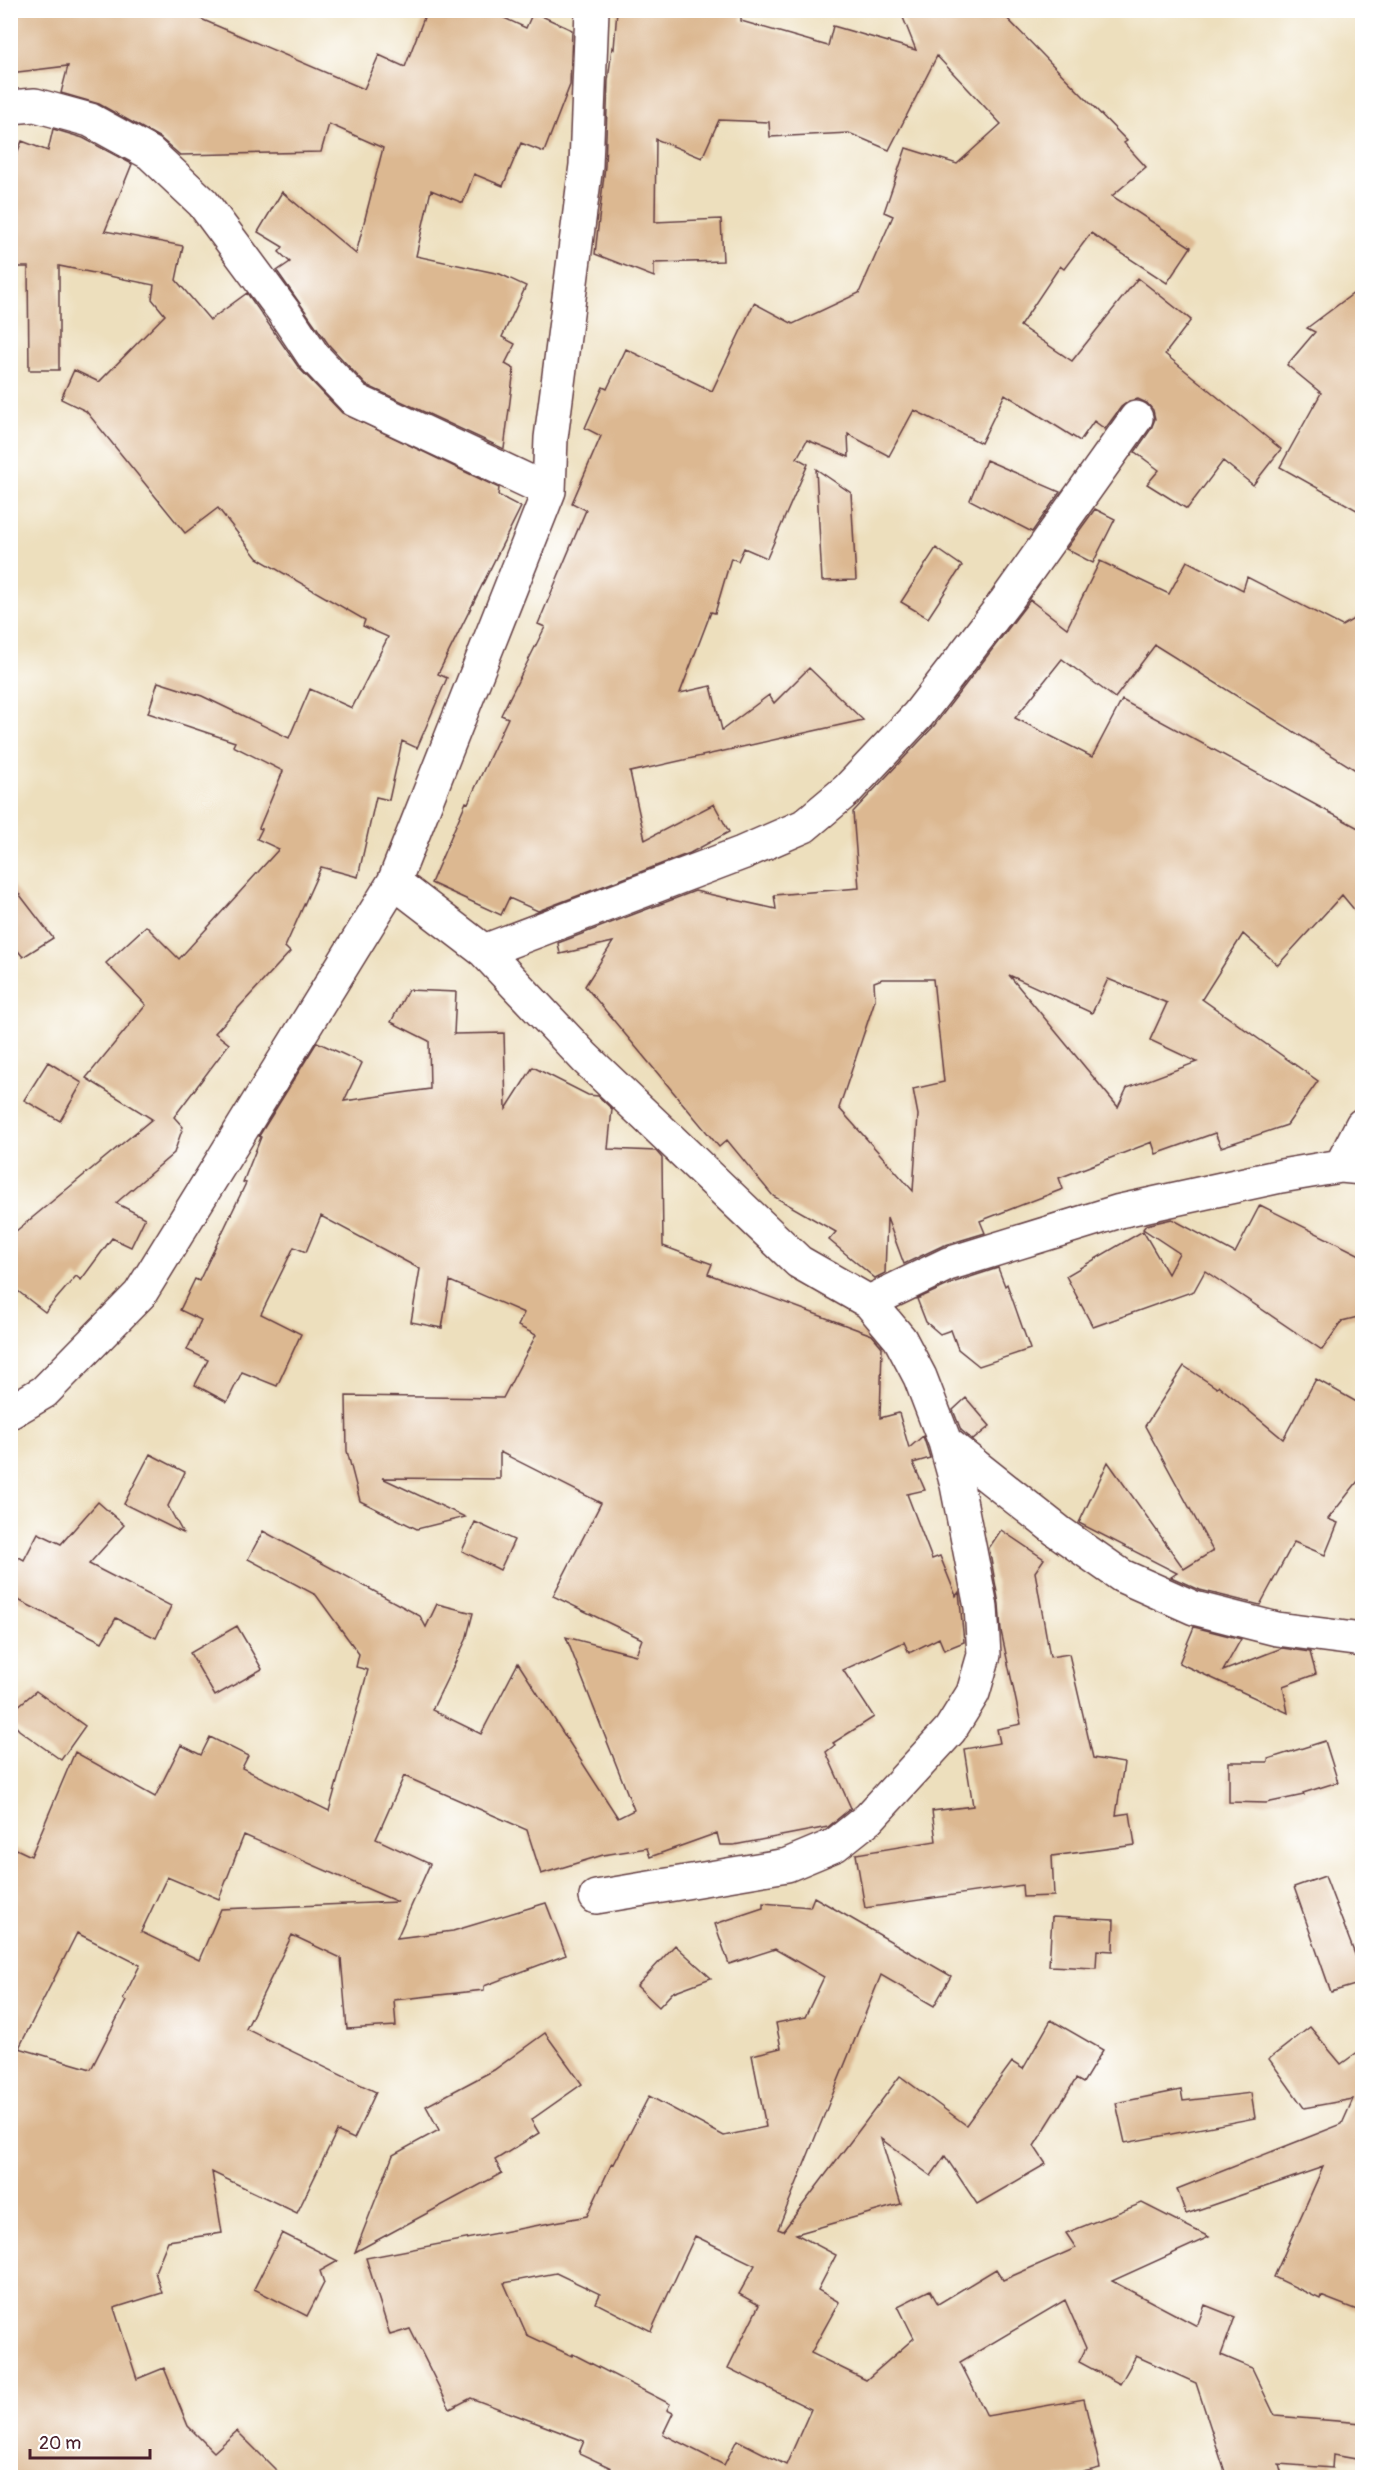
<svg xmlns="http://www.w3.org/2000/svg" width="1373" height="2488" font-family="Pangolin,sans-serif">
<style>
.building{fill:#dcb891;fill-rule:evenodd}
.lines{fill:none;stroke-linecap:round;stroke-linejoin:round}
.minor-casing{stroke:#623c41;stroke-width:36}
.minor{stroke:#fff;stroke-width:33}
</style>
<rect width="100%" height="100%" fill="#fff"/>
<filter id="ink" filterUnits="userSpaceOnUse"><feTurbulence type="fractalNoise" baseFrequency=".0167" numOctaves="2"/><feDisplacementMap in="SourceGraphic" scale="12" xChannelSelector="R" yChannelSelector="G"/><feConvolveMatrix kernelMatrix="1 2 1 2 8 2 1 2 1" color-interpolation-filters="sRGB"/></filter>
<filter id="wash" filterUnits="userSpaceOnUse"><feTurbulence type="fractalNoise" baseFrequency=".008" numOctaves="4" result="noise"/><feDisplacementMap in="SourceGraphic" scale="24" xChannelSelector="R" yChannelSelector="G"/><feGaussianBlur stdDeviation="1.35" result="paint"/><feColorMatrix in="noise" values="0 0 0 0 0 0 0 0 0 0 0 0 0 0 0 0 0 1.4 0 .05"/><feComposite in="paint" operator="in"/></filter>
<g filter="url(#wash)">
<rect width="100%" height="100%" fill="#eddfbd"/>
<g id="blocks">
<!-- building -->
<path class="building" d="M10 10H155L194 16 364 89 379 55 405 67 427 10H487L526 28 533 12 572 30 570 85 544 152 521 143 503 186 474 174 463 203 431 190 416 256 500 274 526 286 502 337 515 344 505 364 514 369 504 449 366 385 329 345 277 271 290 262 279 252 283 247 258 232 282 192 356 254 383 148 329 124 321 152 180 155 159 137 99 104 61 93 68 66 10 73Z
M617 10H741V21L828 46 833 26 916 50 900 10H999L1127 141 1124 143 1146 167 1112 196 1191 247 1167 283 1091 233 1064 269 1060 266 1020 326 1072 361 1138 278 1191 320 1165 354 1281 449 1253 485 1223 461 1187 509 1147 484 1159 470 1135 452 1151 429 1155 419 1153 410 1147 403 1138 399 1129 401 1121 407 1105 429 1094 421 1080 441 1005 394 981 443 914 410 889 456 848 434 849 457 807 440 797 458 808 464 767 558 744 548 738 561 731 558 715 613 711 612 680 693 711 686 722 730 769 695 774 703 809 668 863 720 630 772 645 840 714 804 729 832 690 853 538 911 509 898 501 915 431 883 466 802 468 803 508 718 501 715 545 627 538 624 586 510 572 503 601 436 585 428 603 387 607 389 626 349 712 391 754 303 793 324 859 293 893 216 884 212 906 148 957 164 1001 124 937 56 889 150 849 133 770 137 769 122 719 120 702 158 656 139 655 222 721 219 723 261 654 263V277L595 254 605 166 608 81 612 47 614 49Z
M53 129 83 138 132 164 105 231 183 246 176 280 210 320 247 293 299 368 342 413 499 488 498 495 521 507 438 674 447 678 417 748 402 741 389 800 376 797 358 877 321 867 285 947 290 952 215 1033 229 1044 174 1117 183 1127 174 1153 116 1203 145 1218 131 1247 112 1238 81 1280 76 1276 45 1312 10 1285V1236L152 1119 86 1078 146 1005 106 963 146 926 179 959 279 849 257 839 262 829 259 828 283 771 233 746 235 742 148 713 158 682 202 696 289 738 310 689 352 708 388 637 363 626 365 620 257 558 218 508 185 533 86 411 61 399 74 370 99 382 165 315 152 299 154 285 59 266V370H29L28 267H10V171L22 141 48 151Z
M1362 287V513L1280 467 1321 393 1287 365 1315 332 1307 328Z
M986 460 1060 492 1032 532 970 500Z
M816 469 851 493 856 580 822 581Z
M1095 509 1115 519 1093 563 1066 549Z
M936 548 962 566 928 618 901 602Z
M1100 561 1169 594 1187 561 1243 590 1247 577 1342 626 1362 614V774L1155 645 1115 698 1062 659 1015 718 1092 757 1122 700 1362 830V919L1342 895 1278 965 1243 934 1202 999 1318 1081 1287 1125 1221 1147 1215 1133 1156 1154 1152 1142 1059 1178 1063 1189 980 1221 985 1233 942 1246 904 1264 887 1218 885 1273 875 1278 829 1240 836 1232 773 1196 727 1140 719 1147 585 986 613 942 560 954 558 943 695 891 776 909 774 895 859 888 853 812 933 727 1030 600 1067 628ZM1009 975 1092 1013 1108 979 1167 1003 1150 1040 1197 1062 1127 1088 1118 1107ZM882 979H933L944 1082 913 1089 918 1115 913 1191 839 1108 875 1000 874 982Z
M10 882 53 938 23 957 10 941Z
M408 990 456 992 454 1034 504 1033 506 1109 533 1067 588 1095 598 1096 612 1109 608 1149 656 1151 662 1158 663 1246 712 1264 708 1274 872 1335 882 1347 880 1418 899 1413 909 1448 923 1436 927 1448 930 1458 913 1463 925 1490 907 1494 932 1559 940 1556 956 1596 959 1592 964 1642 944 1650 939 1638 909 1653 904 1642 843 1670 874 1717 833 1743 835 1745 826 1752 851 1808 828 1827 734 1845H720L717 1833 650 1857 647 1848 603 1855 541 1874 527 1830 404 1776 376 1839 430 1864 397 1938 453 1931 546 1903 566 1955 484 1986V1990L394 2000 396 2026 347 2029 341 1958 292 1935 246 2029 376 2092 354 2139 337 2131 297 2213 212 2172 222 2233 168 2241 155 2272 162 2293 114 2308 137 2379 164 2368 188 2426 214 2452 237 2431 284 2478H10V1846L31 1856 75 1752 155 1797 181 1745 201 1755 210 1737 248 1756 242 1768 329 1811 368 1670 356 1667 359 1654 316 1595 248 1559 263 1531 420 1616 426 1627 437 1604 473 1613 466 1640 432 1710 481 1734 518 1663 618 1818 634 1810 566 1637 636 1655 642 1639 553 1596 601 1503 500 1452V1479L382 1478 465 1517 417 1529 360 1501 347 1451 346 1396 503 1398 536 1335 518 1326 524 1313 450 1281 442 1328 411 1322 420 1269 321 1216 306 1252 294 1247 261 1314 301 1334 277 1386 242 1372 227 1402 195 1385 208 1360 187 1350 201 1320 180 1310 195 1279 199 1281 246 1183 243 1182 261 1137 259 1136 317 1042 362 1063 344 1101 430 1089 429 1041 391 1022ZM244 1835 398 1902 221 1909 199 1960 141 1932 167 1877 219 1899ZM77 1933 140 1965 123 1999 126 2001 91 2069 19 2048Z
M48 1062 82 1083 60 1121 24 1100Z
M1260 1205 1362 1256V1316L1342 1321 1322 1350 1205 1271 1194 1291 1093 1327 1066 1276 1143 1231 1168 1274 1179 1253 1143 1229 1146 1225 1172 1219 1235 1253Z
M998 1268 1005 1286 1007 1284 1030 1349 979 1366 958 1349 951 1330 940 1334 926 1322 917 1299 955 1282Z
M1184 1366 1217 1388 1219 1386 1283 1439 1316 1379 1362 1405V1476L1328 1519 1338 1523 1325 1555 1294 1542 1260 1605 1200 1590 1171 1577 1177 1573 1079 1523 1108 1462 1184 1569 1213 1551 1145 1426Z
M966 1398 990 1426 973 1440 961 1430 953 1410Z
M150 1454 185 1472 168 1506 183 1533 124 1504Z
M98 1502 124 1525 89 1564 171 1606 156 1638 116 1618 102 1642 10 1596V1574L19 1557 24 1560 38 1533 61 1544Z
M475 1522 514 1540 500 1570 462 1551Z
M1001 1530 1044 1559 1035 1572 1050 1657 1069 1654 1093 1758 1124 1763 1116 1815 1130 1813 1135 1845 1052 1856 1054 1896 1023 1897 1022 1885 865 1908 856 1854 936 1841 932 1811 973 1806 964 1749 1000 1743 997 1729 1021 1724 1001 1631 999 1604 989 1548Z
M237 1626 262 1669 215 1696 190 1653Z
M1194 1627 1241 1639 1223 1671 1282 1648 1310 1652 1316 1674 1283 1686 1288 1713 1179 1663Z
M36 1691 85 1726 61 1760 19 1730 10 1720V1713Z
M1325 1741 1338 1782 1303 1793 1304 1795 1266 1803 1229 1802V1762H1268V1759Z
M1325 1876 1362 1973V1983L1331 1992 1294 1887Z
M814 1897 951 1976 934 2006 881 1975 778 2229 783 2231 900 2076 966 2125 1012 2062 1023 2069 1051 2020 1103 2050 1083 2083 1076 2079 1034 2146 1046 2164 977 2204 945 2156 931 2176 881 2139 901 2204 796 2234 836 2255 818 2290 839 2302 811 2353 866 2380 914 2338 898 2306 930 2290 938 2304 996 2269 1003 2280 1076 2248 1066 2233 1142 2203 1209 2237 1112 2281 1197 2326 1205 2305 1235 2317 1221 2355 1252 2368 1275 2416 1362 2423V2460L1333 2455 1332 2468 1279 2464 1283 2478H1227L1196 2383 1136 2356 1120 2384 1079 2362 1086 2348 1065 2300 960 2362 987 2416 1084 2399 1100 2468 1058 2478H607L611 2468 579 2453 584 2441 471 2398 450 2409 410 2329 390 2335 366 2258 587 2216 612 2163 614 2164 649 2096 724 2136 766 2127 752 2055 781 2048 776 2023 805 2017 824 1977 775 1949 729 1964 715 1924 763 1908V1903L810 1907ZM695 2236 755 2265 739 2294 759 2305 728 2368 811 2409 786 2465 737 2440 724 2465 663 2434 673 2413 667 2410 670 2404 573 2354 572 2356 527 2335 504 2283 556 2273 600 2294 596 2303 651 2331Z
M1052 1917 1114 1920 1113 1951 1097 1950 1096 1968 1049 1966Z
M675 1945 711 1978 673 1992 659 2007 637 1986Z
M1310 2027 1341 2064 1362 2049V2312L1321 2296 1320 2299 1274 2277 1323 2167 1186 2214 1177 2189 1342 2124 1353 2099 1304 2108 1269 2059Z
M545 2033 582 2084 531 2120 539 2133 495 2160 502 2173 355 2252 393 2155 439 2130 426 2106 494 2070Z
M1181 2090 1183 2101 1251 2093 1255 2118 1125 2143 1116 2103Z
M282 2233 338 2261 320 2271 324 2283 307 2316 254 2289Z"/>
</g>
</g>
<g filter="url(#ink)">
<use href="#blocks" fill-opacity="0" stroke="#623c41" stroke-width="1.5"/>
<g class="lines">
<!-- minor casing -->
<g class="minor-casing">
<path id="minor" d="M10 107 35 105 90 120 150 153 203 203 284 312 314 357 355 400 549 491
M394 882 484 951 585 1058 799 1262 869 1302 900 1339 920 1377 945 1442 957 1485 981 1607 984 1655 973 1693 950 1730 869 1818 835 1845 787 1865 596 1897
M484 951 742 853 804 826 847 790 918 715 1006 601 1136 418
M1341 1166 1362 1125
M869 1302 948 1264 1120 1211 1281 1176 1341 1166 1362 1168
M10 1412 44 1392 140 1294 394 882 549 491 551 438 586 165 592 10
M945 1442 1059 1532 1122 1576 1194 1608 1277 1629 1362 1640"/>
</g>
<!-- minor -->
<use href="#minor" class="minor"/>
</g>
</g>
<!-- margin -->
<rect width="1373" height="2488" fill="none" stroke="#fff" stroke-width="36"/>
<!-- scale -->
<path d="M30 2449v9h120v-9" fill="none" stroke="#4a1f2b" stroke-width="3"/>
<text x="39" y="2449" font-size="18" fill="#4a1f2b" stroke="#ffffff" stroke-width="4.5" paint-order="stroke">20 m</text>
</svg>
